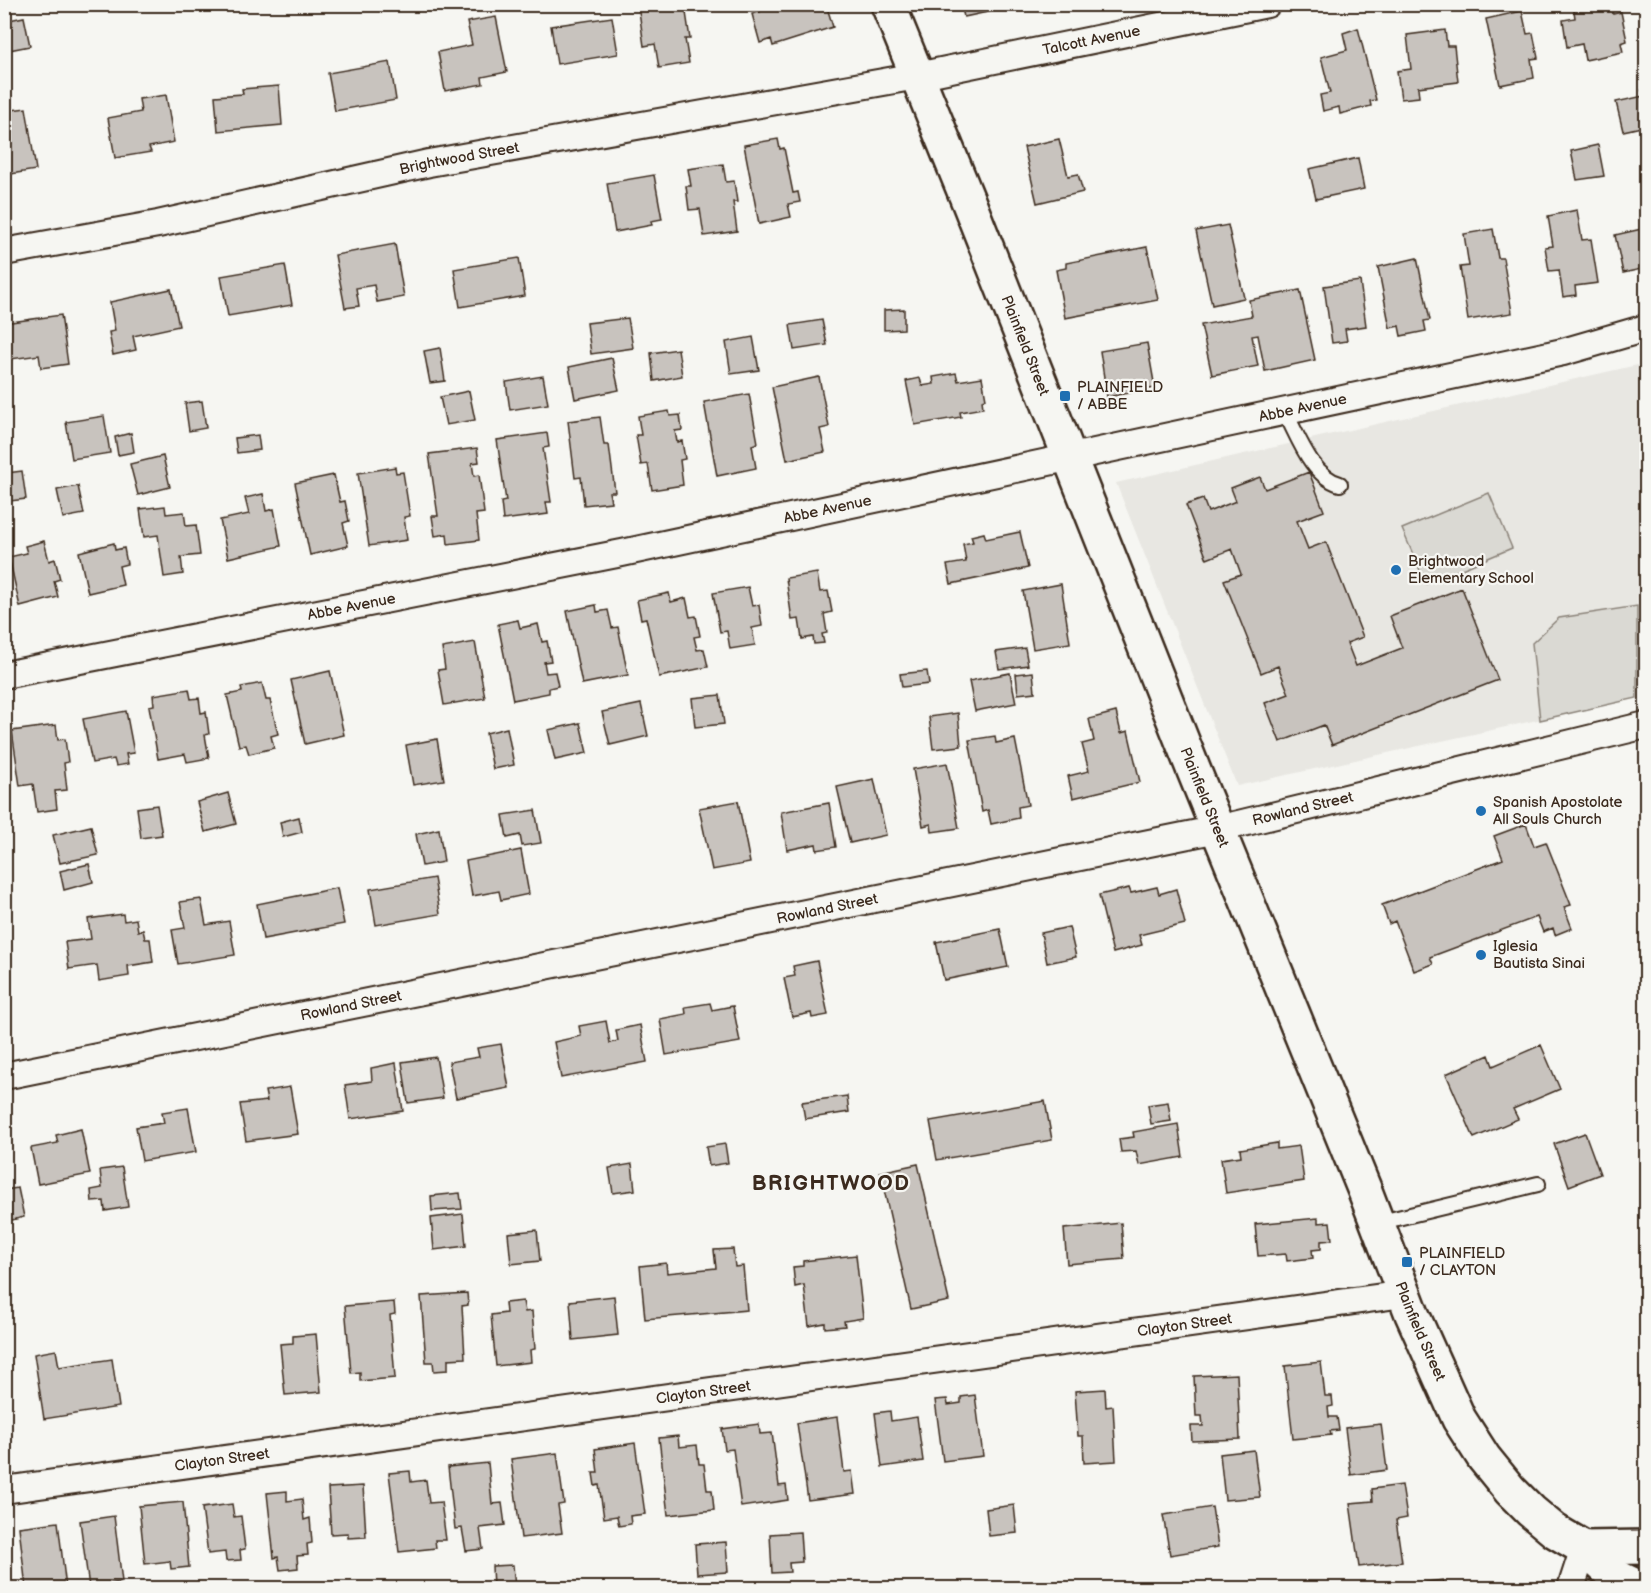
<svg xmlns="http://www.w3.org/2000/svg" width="1651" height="1593" font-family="'Balsamiq Sans',sans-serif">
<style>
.built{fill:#e8e7e2}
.green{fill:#dad9d3;stroke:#8a8278;stroke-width:1.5}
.building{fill:#c8c3be;stroke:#3b2a1e;stroke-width:1.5}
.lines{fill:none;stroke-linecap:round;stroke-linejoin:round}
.lane-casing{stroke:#3b2a1e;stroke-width:18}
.street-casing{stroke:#3b2a1e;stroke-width:30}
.secondary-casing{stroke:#3b2a1e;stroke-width:38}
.lane{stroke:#f6f6f2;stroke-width:14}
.street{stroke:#f6f6f2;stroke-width:26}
.secondary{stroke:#f6f6f2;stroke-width:33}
.poi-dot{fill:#1f6fb2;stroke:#f6f6f2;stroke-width:2}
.labels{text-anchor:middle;stroke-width:4.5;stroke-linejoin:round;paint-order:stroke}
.street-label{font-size:15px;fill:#3b2a1e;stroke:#f6f6f2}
.poi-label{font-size:15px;fill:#3b2a1e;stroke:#f6f6f2;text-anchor:start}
.district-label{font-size:21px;font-weight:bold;letter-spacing:1.5px;fill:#3b2a1e;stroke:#f6f6f2}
</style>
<rect width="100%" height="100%" fill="#f6f6f2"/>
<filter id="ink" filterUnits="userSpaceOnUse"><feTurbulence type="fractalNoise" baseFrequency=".0167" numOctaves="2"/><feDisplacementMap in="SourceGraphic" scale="12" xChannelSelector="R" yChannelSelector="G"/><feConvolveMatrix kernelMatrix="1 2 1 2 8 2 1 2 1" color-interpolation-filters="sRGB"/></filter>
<g filter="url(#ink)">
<!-- built -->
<path class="built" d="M1646 363V519L1643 533 1637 606V698L1237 786 1116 483Z"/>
<!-- green -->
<path class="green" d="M1489 493 1512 548 1426 584 1402 529Z
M1637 606V698L1540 720 1532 643 1559 618Z"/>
<!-- building -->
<path class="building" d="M638 4 685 6 690 39H685L689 63 659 68 655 44 644 46Z
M826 4 833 27 773 46 771 39 760 43 752 14 760 12 758 5Z
M961 4H1025L964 17Z
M1573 4H1611L1613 14 1621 12 1627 41 1621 43 1623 52 1585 60 1582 44 1567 47 1563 20 1575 18Z
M1522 11 1527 34 1533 33 1538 58 1531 59 1534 78 1500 85 1486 19Z
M24 17 30 46 4 51V21Z
M496 17 507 72 482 77 483 84 445 91 438 52 472 45 467 22Z
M612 17 618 54 557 64 551 26Z
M1358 28 1376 100 1370 101 1371 106 1340 114 1339 107 1323 111 1320 95 1330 93 1321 57 1347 50 1343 33Z
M1445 30 1447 46H1454L1458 82 1418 87 1419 97 1401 99 1397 71 1411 69 1407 35Z
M390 62 396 100 335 111 328 73Z
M279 86 282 125 218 131 215 96 243 94 242 89Z
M1646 89V126L1623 131 1616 102 1644 96 1642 90Z
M166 95 174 142 149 147 151 152 115 158 108 118 141 112 139 99Z
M26 108 36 170 4 175V111Z
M778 139 780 149 784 148 793 193 798 192 800 202 788 204 791 217 759 224 744 145Z
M1059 139 1068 176 1078 174 1083 192 1037 203 1024 147Z
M1598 145 1604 176 1577 180 1571 151Z
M1358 158 1364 189 1316 199 1309 169Z
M723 164 726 182 734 181 737 202H733L737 231 704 236 700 209 689 210 686 186H691L688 169Z
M654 175 662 219 651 221 652 225 615 232 607 183Z
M1577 210 1582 240 1591 239 1598 283 1575 286 1576 295 1563 297 1559 270 1549 271 1545 247 1553 246 1548 216Z
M1228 225 1244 298 1212 305 1196 231Z
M1646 228V268L1623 273 1615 235Z
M1493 229 1498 258H1503L1512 313 1468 320 1460 267 1469 266 1464 234Z
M395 244 404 297 377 302 374 285 356 288 359 306 345 308 335 255Z
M1147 247 1158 300 1065 318 1056 270 1066 268V263Z
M519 258 525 296 460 307 454 269Z
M1417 258 1430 320 1424 321 1426 331 1401 336 1399 326 1390 328 1378 267Z
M285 265 292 305 228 316 221 276Z
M1360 281 1366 326 1345 329 1347 341 1332 343 1324 286Z
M171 289 179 326 133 336 136 350 113 355 109 332 115 331 110 302Z
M1300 290 1315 360 1265 371 1258 335 1252 336 1258 366 1212 375 1201 325 1252 316 1249 300Z
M904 309V329L884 330V310Z
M61 315 68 364 41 368 39 355 4 360V323Z
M628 318 633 348 591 354 587 323Z
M822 320 827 345 794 350 790 325Z
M753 337 759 370 731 374 726 342Z
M1147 343 1155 388 1107 397 1100 351Z
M440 348 445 381 430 383 424 351Z
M678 349 682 376 654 381 651 353Z
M612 358 619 390 575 399 569 367Z
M956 373 958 381 982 377 986 399 982 400 983 408 960 412 961 417 915 425 906 381 920 378 922 386 934 384 933 377Z
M543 376 548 404 510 410 506 382Z
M819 377 829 427 820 429 825 452 787 460 772 387Z
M469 391 475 420 446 425 440 397Z
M749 394 758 443 752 445 756 468 717 476 704 402Z
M202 401 206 428 189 431 185 403Z
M669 411 670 416 680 415 682 430 675 431 677 442 682 441 685 459 680 460 683 485 652 490 648 464 641 465 636 435H641L638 416Z
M104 416 110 453 72 459 66 422Z
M600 417 604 445H609L615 492H609L611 502 584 505 581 477 575 478 568 421Z
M131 433 134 452 118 455 115 437Z
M547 433 549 447 543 448 551 502H546L548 514 503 520 501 502 506 501 497 440Z
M258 435 260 450 237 453 235 438Z
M477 448 479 462 472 463 474 476 479 475 484 513 476 514 479 540 448 544 447 534 435 536 432 516H438L429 454Z
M163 456 170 487 138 495 130 464Z
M395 467 396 473 403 472 410 516 404 517 407 540 369 546 358 473Z
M22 471 26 499 10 501 7 473Z
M1309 472 1324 511 1297 521 1308 549 1326 542 1363 637 1347 643 1356 666 1402 648 1390 616 1462 588 1498 680 1332 745 1324 725 1280 742 1265 703 1289 694 1278 666 1261 673 1224 580 1241 574 1232 549 1207 559 1186 505 1203 499 1208 512 1236 501 1231 488 1260 477 1265 489Z
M334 475 340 502 345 501 349 521 343 523 348 546 310 555 295 483Z
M78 486 84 514 63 518 57 490Z
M263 494 266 511 274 509 281 546 228 558 220 520 249 514 245 498Z
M165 506 166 514 184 512 186 526 196 525 200 555 181 557 183 574 164 577 158 535 144 537 140 509Z
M1020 532 1028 568 951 584 947 565 966 562 963 544 973 542 971 536 984 533 986 539Z
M44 541 49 561 55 559 60 579 54 581 58 597 20 607 9 557 27 553 25 546Z
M114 543 115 550 124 548 127 564 119 566 123 585 88 593 79 552Z
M817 573 820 592 828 591 832 612 824 614 827 633 822 634 824 643 814 644 813 637 802 639 799 619 792 620 786 578Z
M1061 584 1070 643 1033 649 1023 591Z
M748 587 752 606 759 605 762 626 752 628 755 645 730 649 727 631 720 632 713 593Z
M669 593 671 602 686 598 690 617 696 616 700 636 694 637 697 650 704 649 708 667 659 677 646 618 641 619 637 600Z
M596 605 597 612 608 610 612 628 618 627 628 675 582 684 567 611Z
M518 620 520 628 538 624 542 642 547 641 551 661 544 662 546 673 555 672 558 686 549 688V693L513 700 498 624Z
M475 642 485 698 444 705 438 670 445 669 442 648Z
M1025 648 1028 665 999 669 996 652Z
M330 671 344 735 305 744 291 680Z
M927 671 929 684 902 687 900 674Z
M1033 672 1035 692 1018 694 1016 674Z
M1010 673 1016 703 975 711 969 681Z
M262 683 266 700H270L278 734 271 736 274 748 249 754 246 745 239 746 227 695 242 692 241 687Z
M189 689 191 699 199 698 201 713 206 712 209 734 205 735 209 758 187 762 185 754 158 759 149 706 154 705 153 695Z
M720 695 724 724 695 727 692 698Z
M641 704 648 736 610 745 602 712Z
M126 711 134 753 126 754 128 764 116 766 114 759 92 763 83 719Z
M1116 712 1121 733 1128 731 1140 782 1073 798 1068 776 1089 771 1082 744 1094 741 1089 719Z
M958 713 961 746 933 749 929 717Z
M580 723 587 753 555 760 548 730Z
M56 725 58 740 65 739 68 762 64 763 67 790 55 791 57 809 37 812 33 784 20 786 12 731Z
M507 728 514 765 493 769 486 733Z
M995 736 996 743 1015 739 1028 805 1018 807 1019 818 991 824 988 810 982 812 969 740Z
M437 739 444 780 413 785 406 745Z
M947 763 959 828 932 832 931 824 923 826 913 769Z
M874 779 886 835 850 843 837 787Z
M228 793 236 824 205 832 197 802Z
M738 801 750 863 712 870 699 808Z
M829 803 836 847 817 850 816 844 787 850 781 812Z
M157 805 162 835 141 838 137 808Z
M535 810 541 843 522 846 520 835 507 838 503 815Z
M299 817 302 832 283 837 280 822Z
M1526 824 1534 846 1546 842 1571 905 1564 907 1572 928 1555 935 1553 928 1543 932 1537 917 1430 957 1433 964 1414 971 1395 921 1389 924 1382 905 1503 859 1494 836Z
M91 826 98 855 60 863 53 835Z
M439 829 444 862 422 866 416 834Z
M521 850 529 894 501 900 499 891 472 896 466 861Z
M89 864 93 882 64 890 60 871Z
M434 878 440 914 376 925 370 889Z
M1157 887 1159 894 1176 889 1185 924 1139 935 1142 945 1113 953 1099 895 1129 888 1131 893Z
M337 888 344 924 263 939 257 904Z
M201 899 206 925 229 921 235 955 178 964 172 930 185 928 180 902Z
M123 914 124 921 136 919 138 931 143 930 145 939H150L153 962 128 966 129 976 99 981 97 965 69 969 65 942 91 939 88 919Z
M1069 927 1076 957 1047 963 1041 933Z
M1000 929 1008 967 944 980 936 942Z
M817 961 828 1015 812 1018 811 1013 792 1017 784 978 795 976 793 966Z
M710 1003 712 1010 733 1006 740 1042 666 1055 660 1019 686 1014 685 1007Z
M606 1021 610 1043 618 1041 616 1030 640 1025 647 1062 561 1078 554 1042 581 1036 579 1026Z
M501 1044 509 1088 456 1098 449 1062 479 1057 477 1048Z
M1541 1045 1560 1089 1513 1109 1518 1119 1474 1138 1446 1074 1489 1055 1493 1066Z
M436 1057 443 1098 408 1103 402 1062Z
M396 1063 403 1111 350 1119 345 1085 372 1081 371 1068Z
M290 1087 298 1134 246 1141 240 1104 267 1101 265 1091Z
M847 1096 849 1112 805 1119 802 1102Z
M1045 1101 1052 1140 937 1160 930 1121Z
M1168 1102 1171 1121 1151 1124 1148 1105Z
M188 1108 196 1152 142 1161 136 1127 164 1123 162 1112Z
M1178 1124 1183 1157 1139 1165 1136 1151 1121 1152 1119 1139 1134 1137 1133 1132Z
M81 1129 90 1174 38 1184 31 1148 58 1143 56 1135Z
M1585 1133 1600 1174 1569 1186 1554 1144Z
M1277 1143V1149L1299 1146 1304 1181 1226 1193 1221 1159 1241 1156 1240 1149Z
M725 1144 728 1163 709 1166 706 1147Z
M632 1164 635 1190 613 1193 609 1168Z
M918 1164 949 1301 911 1309 880 1172Z
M122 1167 128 1207 105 1211 104 1201 92 1202 91 1190 102 1188 100 1170Z
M18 1188 24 1217 4 1222V1190Z
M460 1193 462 1209 432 1211 431 1196Z
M463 1214 466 1246 434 1250 431 1218Z
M1318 1218V1223L1330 1222 1332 1240 1321 1241V1249L1312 1250 1313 1258 1287 1261 1286 1254 1258 1256 1255 1224Z
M1121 1223 1124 1259 1067 1264 1064 1229Z
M537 1230 540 1261 511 1264 508 1233Z
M733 1249 735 1267 743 1266 747 1310 645 1319 640 1266 666 1263 667 1273 716 1268 714 1250Z
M856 1255 863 1318 844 1321 845 1326 825 1328V1323L809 1326 804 1285 795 1287 793 1267 803 1266V1261Z
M467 1293 468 1305 462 1306 465 1358 448 1359V1370L434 1371 433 1362H426L421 1296Z
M614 1296 618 1335 573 1340 570 1301Z
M523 1301 525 1312 532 1311 535 1349 530 1350 531 1362 496 1366 491 1315 506 1313 505 1303Z
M394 1302 395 1314 390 1315 395 1378 360 1381V1372L351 1373 345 1306Z
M316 1334 321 1392 285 1395 280 1344 293 1343V1336Z
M56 1350 59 1367 112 1359 119 1407 44 1419 34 1354Z
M1321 1362 1325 1396H1332L1333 1406 1328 1407 1329 1417H1337L1339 1430 1330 1431 1331 1435 1293 1439 1285 1366Z
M1237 1374 1240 1439 1192 1441 1191 1426H1203L1202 1416H1196L1194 1376Z
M1105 1389 1106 1407 1113 1406 1116 1461 1084 1463 1083 1436H1078L1075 1391Z
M975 1395 983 1456 943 1461 935 1400 947 1399 948 1405 961 1403V1397Z
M890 1411 891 1421 917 1417 923 1461 882 1467 875 1413Z
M837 1417 844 1472 852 1471 855 1494 808 1500 797 1423Z
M759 1424 760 1434 772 1433 779 1486 786 1485 788 1500 741 1507 733 1449 725 1450 722 1429Z
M1381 1424 1387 1470 1351 1475 1345 1428Z
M678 1436 679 1447 697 1445 699 1464H704L707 1490H712L714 1510 668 1515 659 1438Z
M635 1443 645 1514 630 1516 631 1524 619 1526 617 1516 604 1518 599 1485 595 1486 593 1473H598L595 1449Z
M1254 1450 1260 1497 1225 1500 1220 1454Z
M557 1453 564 1504 558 1505 562 1533 521 1538 511 1459Z
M488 1463 492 1504 502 1503 505 1525 480 1528 483 1549 466 1551 462 1528 455 1529 448 1467Z
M410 1471 411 1482 426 1480 429 1503 441 1502 446 1540H435L436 1548 399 1552 389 1473Z
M1402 1485 1407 1518 1396 1520 1402 1562 1359 1567 1350 1503 1373 1501 1372 1489Z
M363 1486 366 1537 348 1538V1533L331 1534 328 1488Z
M287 1491V1501L302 1499 304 1520 310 1518 312 1543 307 1544 308 1555 297 1556 298 1568 280 1570 278 1557 274 1558 267 1493Z
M183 1502 189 1567 171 1569 170 1561 145 1564 139 1506Z
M232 1504 234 1517 241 1516 245 1549 240 1550 241 1560 226 1561 225 1552 208 1554 202 1508Z
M1014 1505 1017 1533 989 1536 986 1509Z
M1212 1507 1218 1547 1170 1555 1163 1515Z
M114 1516 122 1582 89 1587 80 1521Z
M58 1522 66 1588H26L19 1527Z
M800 1532 802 1562 789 1563 790 1572 772 1573 770 1534Z
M726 1542 728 1572 697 1574 695 1544Z
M513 1565 515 1588H493L492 1566Z
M1443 1580 1445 1588H1379Z
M407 1585 408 1588H396V1586Z"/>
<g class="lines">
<!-- lane casing -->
<g class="lane-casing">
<path id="lane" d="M1285 412C1298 436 1311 476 1340 484
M1377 1223 1538 1184"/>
</g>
<!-- street casing -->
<g class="street-casing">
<g id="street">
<path id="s1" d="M4 252 158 224 429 163 917 76 1267 4"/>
<path id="s2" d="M4 675 622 553 1563 352 1646 328"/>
<path id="s3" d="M4 1076 1218 829 1646 725"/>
<path id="s4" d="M4 1490 1404 1294"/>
<path d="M1571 1588 1584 1548"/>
</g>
</g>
<!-- secondary casing -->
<g class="secondary-casing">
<g id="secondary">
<path id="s5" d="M888 4 969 203 1194 771 1365 1191 1412 1314 1459 1419 1484 1458 1510 1490 1531 1511 1555 1531 1584 1548 1613 1575 1640 1588"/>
<path d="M1584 1548 1646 1547"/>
</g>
</g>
<!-- lane -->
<use href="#lane" class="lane"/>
<!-- street -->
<use href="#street" class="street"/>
<!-- secondary -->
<use href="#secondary" class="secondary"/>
</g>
</g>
<!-- markers -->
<g class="poi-dot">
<rect x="1059" y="390" width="12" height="12" rx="3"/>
<circle cx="1396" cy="570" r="6"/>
<circle cx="1481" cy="811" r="6"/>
<circle cx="1481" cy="955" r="6"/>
<rect x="1401" y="1256" width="12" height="12" rx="3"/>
</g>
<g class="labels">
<!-- street labels -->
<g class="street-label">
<text dy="5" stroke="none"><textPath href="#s1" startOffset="1108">Talcott Avenue</textPath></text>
<text dy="5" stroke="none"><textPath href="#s1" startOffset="465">Brightwood Street</textPath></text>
<text dy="5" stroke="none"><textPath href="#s5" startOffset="368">Plainfield Street</textPath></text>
<text dy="5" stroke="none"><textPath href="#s2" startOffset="1326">Abbe Avenue</textPath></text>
<text dy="5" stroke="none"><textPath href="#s2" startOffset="840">Abbe Avenue</textPath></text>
<text dy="5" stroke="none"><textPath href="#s2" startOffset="354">Abbe Avenue</textPath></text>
<text dy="5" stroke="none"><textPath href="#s5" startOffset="854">Plainfield Street</textPath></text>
<text dy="5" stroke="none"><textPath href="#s3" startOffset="1326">Rowland Street</textPath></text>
<text dy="5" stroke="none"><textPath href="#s3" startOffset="840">Rowland Street</textPath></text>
<text dy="5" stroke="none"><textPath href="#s3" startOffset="354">Rowland Street</textPath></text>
<text dy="5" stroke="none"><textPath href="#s4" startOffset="1192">Clayton Street</textPath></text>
<text dy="5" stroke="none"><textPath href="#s5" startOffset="1430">Plainfield Street</textPath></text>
<text dy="5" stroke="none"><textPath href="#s4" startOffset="706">Clayton Street</textPath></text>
<text dy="5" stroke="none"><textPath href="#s4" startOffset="220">Clayton Street</textPath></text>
</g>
<!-- poi labels -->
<g class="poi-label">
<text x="1077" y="392">PLAINFIELD<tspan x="1077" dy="17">/ ABBE</tspan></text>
<text x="1408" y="566">Brightwood<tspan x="1408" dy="17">Elementary School</tspan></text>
<text x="1493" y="807">Spanish Apostolate<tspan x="1493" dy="17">All Souls Church</tspan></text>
<text x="1493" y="951">Iglesia<tspan x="1493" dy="17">Bautista Sinai</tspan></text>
<text x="1419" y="1258">PLAINFIELD<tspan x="1419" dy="17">/ CLAYTON</tspan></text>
</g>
<!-- district labels -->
<g class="district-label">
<text x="831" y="1190">BRIGHTWOOD</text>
</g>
</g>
<!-- margin -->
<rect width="1651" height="1593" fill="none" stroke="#f6f6f2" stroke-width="24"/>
<rect x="12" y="12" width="1627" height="1569" fill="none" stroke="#3b2a1e" stroke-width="2" filter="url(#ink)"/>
</svg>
